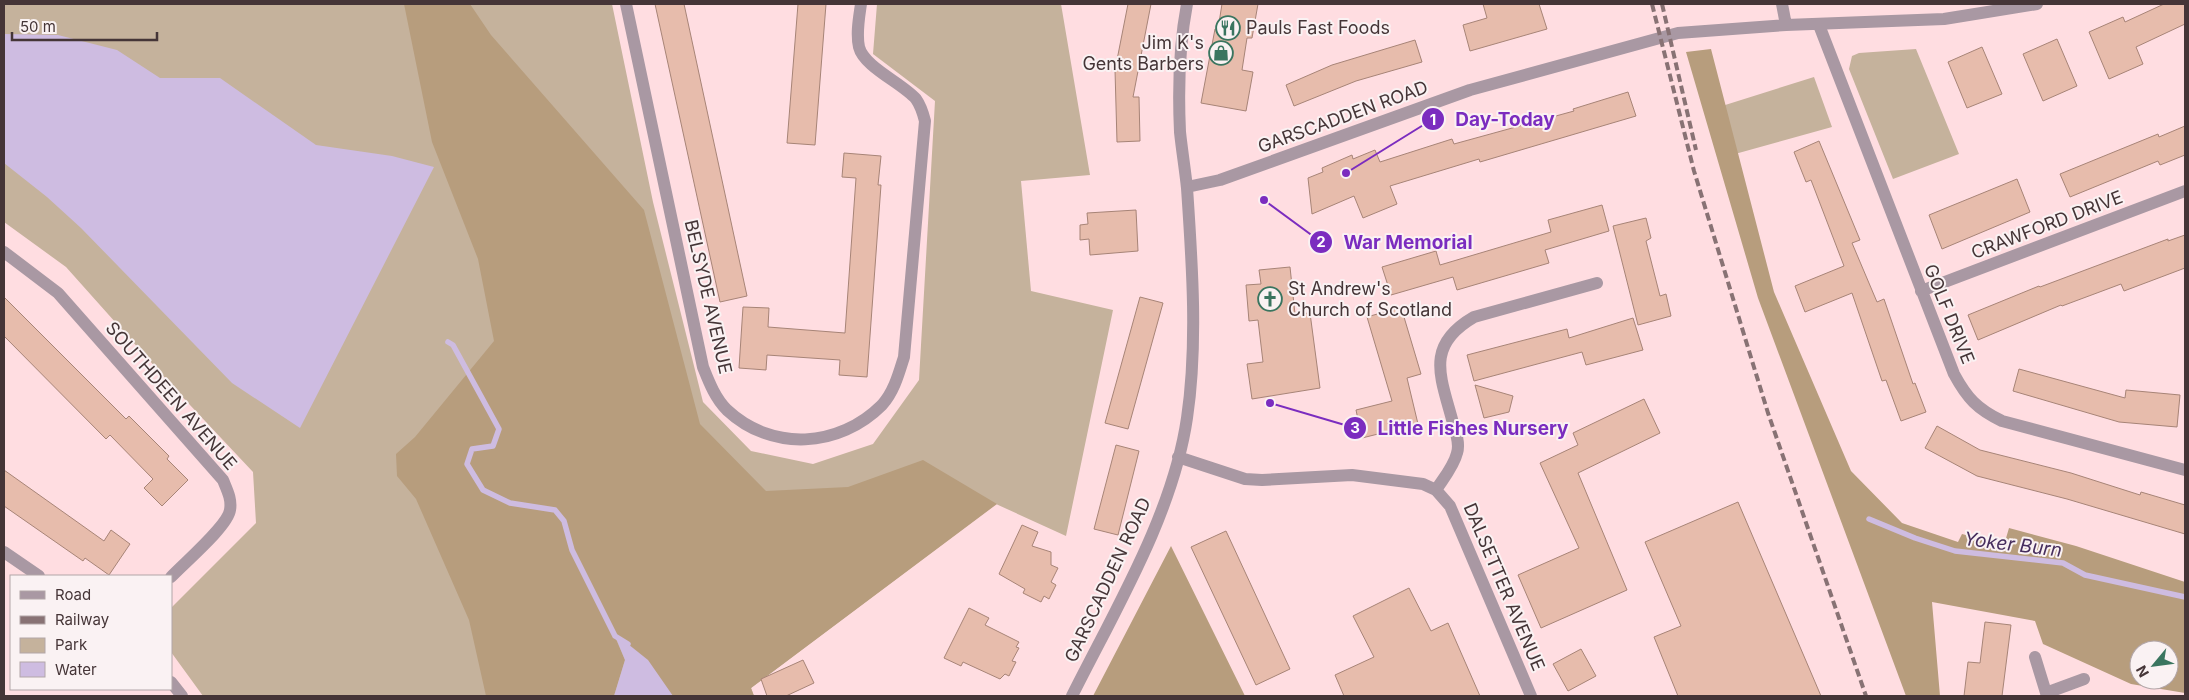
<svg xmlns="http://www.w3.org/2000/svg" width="2189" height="700" font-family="Inter,sans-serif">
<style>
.green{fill:#c5b29c}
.forest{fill:#b79d7d;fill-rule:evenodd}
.water{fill:#cebce1}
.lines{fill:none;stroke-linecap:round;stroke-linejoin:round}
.stream{stroke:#cebce1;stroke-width:5.5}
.building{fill:#e7bcac;stroke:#a78477}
.minor{stroke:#a998a3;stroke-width:12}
.rail{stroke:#887274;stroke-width:4;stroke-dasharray:8 4;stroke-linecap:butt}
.labels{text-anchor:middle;stroke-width:4;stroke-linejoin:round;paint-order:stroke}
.poi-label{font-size:18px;fill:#453537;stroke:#faf2f3;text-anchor:start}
.street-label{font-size:18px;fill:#453537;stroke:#faf2f3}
.water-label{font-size:19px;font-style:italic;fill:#472e5e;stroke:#faf2f3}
.leader{fill:none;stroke:#7b2cbf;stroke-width:2}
.callout-dot{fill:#7b2cbf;stroke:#faf2f3;stroke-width:2}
.mark-label{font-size:15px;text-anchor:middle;font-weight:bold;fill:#fff}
.callout-label{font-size:19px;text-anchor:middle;font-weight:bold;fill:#7b2cbf;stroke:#faf2f3;stroke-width:4;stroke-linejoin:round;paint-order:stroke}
</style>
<rect width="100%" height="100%" fill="#ffdde1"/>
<!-- green -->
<path class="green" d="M4 4H612L653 202 703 402 751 451 813 464 873 444 919 380 935 101 873 54 877 4H1061L1090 175 1021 181 1031 291 1113 310 1066 536 996 504 751 688 754 696H203L171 652V608L256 523 253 472 174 388 66 267 4 222Z
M1916 49 1959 154 1893 179 1849 69 1852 56 1859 53Z
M1814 77 1832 127 1735 154 1722 106Z"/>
<!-- forest -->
<path class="forest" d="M404 4H470L491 35 644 210 700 424 766 491 848 487 923 460 997 504 751 688 754 696H673L615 637 625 660 614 696H486L469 620 416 499 397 476 396 454 415 437 494 341 478 259 432 142Z
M1711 49 1774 292 1851 471 1902 523 1958 542 1962 534 2004 545 2009 528 2076 546 2185 582V693L2131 684 2043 644 2035 621 1932 602 1940 696H1906L1758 298 1686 52ZM2139 650H2169V680H2139Z
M1171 546 1245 696H1093Z"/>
<!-- water -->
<path class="water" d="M4 34 58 35 117 50 160 78H220L316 145 392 156 434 167 300 428 232 383 81 228 47 197 4 163Z
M615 636 628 644 648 660 673 696H614L625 660Z"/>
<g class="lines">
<!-- stream -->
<path class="stream" d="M448 342 453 345 499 429 493 446 472 449 467 464 483 490 510 503 555 510 564 521 572 550 615 636 628 644
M1869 519 1915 538 1955 551 2063 563 2085 575 2185 597"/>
</g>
<!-- building -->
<path class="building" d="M655 4H684L747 296 720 302Z
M798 4H826L815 145 787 143Z
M1128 4H1151L1133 97H1139L1140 141 1117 142 1115 70Z
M1222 4H1258L1252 38H1247L1242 70 1253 72 1246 111 1201 103 1215 29H1218Z
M1483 4H1539L1547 29 1470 51 1463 25 1487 18Z
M2164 4H2185V24L2136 47 2143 64 2109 79 2089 32 2123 17 2125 22Z
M2057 39 2077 86 2043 101 2023 54Z
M1415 40 1422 62 1356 81 1294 106 1286 85 1332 65Z
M1982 47 2002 94 1967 108 1948 62Z
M1628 92 1636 116 1480 162 1479 159 1390 186 1397 204 1363 218 1354 196 1312 214 1308 178 1323 172 1322 168 1352 155 1353 159 1375 150 1380 162 1452 139 1454 144 1574 111 1573 109Z
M2185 126V155L2160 165 2158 161 2070 197 2060 174 2158 134 2159 137Z
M1819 141 1860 240 1852 243 1877 302 1884 299 1913 384 1915 383 1926 412 1901 421 1886 380 1882 381 1852 293 1805 312 1795 286 1844 266 1811 180 1806 182 1794 152Z
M844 153 881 156 878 185H881L867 377 839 375 840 360 767 355 766 370 739 368 743 307 769 308 768 327 845 333 856 178 842 177Z
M2017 179 2030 212 1942 249 1929 215Z
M1602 205 1609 231 1545 250 1549 263 1457 290 1453 277 1391 295 1382 267 1436 251 1440 265 1551 232 1548 220Z
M1136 210 1138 251 1090 255 1089 239 1080 240V225L1088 224 1087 213Z
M1646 218 1651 238 1646 241 1660 296 1666 294 1671 316 1638 325 1613 226Z
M2185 235V268L2124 291 2121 284 2062 306 2061 305 1978 340 1968 315 2039 286 2040 287 2168 239V241Z
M1290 267 1295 314 1310 313 1320 388 1252 399 1247 364 1263 362 1258 320 1249 321 1246 285 1261 284 1259 270Z
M4 297 126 419 129 416 169 456 167 459 188 480 162 506 144 488 153 479 110 435 106 439 4 336Z
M1140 297 1163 303 1128 429 1105 423Z
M1401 307 1421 374 1407 378 1418 424 1362 438 1356 410 1392 401 1367 317Z
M1633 318 1643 350 1586 365 1582 352 1474 381 1467 355 1567 329 1569 338Z
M2019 369 2125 398 2126 390 2180 395 2177 427 2119 422 2013 391Z
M1475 385 1513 396 1509 412 1484 418Z
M1644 399 1660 433 1578 473 1627 590 1541 628 1518 575 1579 548 1540 463 1578 445 1573 433Z
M1937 426 1980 450 2071 473 2140 495 2141 492 2185 505V534L2067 499 1977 476 1925 448Z
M1116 445 1139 451 1118 535 1094 529Z
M4 470 104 541 111 530 130 544 109 575 85 558 83 561 4 506Z
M1738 502 1821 696H1678L1654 637 1681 626 1645 542Z
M1022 525 1038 532 1032 546 1051 552V565L1058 568 1051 582 1056 585 1049 599 1044 596 1041 602 1023 593 1025 589 999 574Z
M1226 531 1290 669 1256 685 1191 547Z
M1409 588 1431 631 1448 623 1480 696H1344L1335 675 1374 657 1353 616Z
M969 608 989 618 985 625 1019 642 1016 647 1019 648 1012 661 1016 662 1009 676 1005 674 1000 679 963 662 961 666 944 658Z
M1985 622 2011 625 2002 696H1964L1968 662 1980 663Z
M1581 649 1596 676 1568 691 1553 664Z
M803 660 814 683 786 696H767L761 679Z"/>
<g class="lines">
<!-- minor -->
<path class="minor" d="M626 4 703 367C709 382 715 398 727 410 772 452 839 448 882 405 894 392 899 373 904 357L925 121C923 113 921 106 916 99 902 83 864 67 859 47 856 33 859 18 861 4
M1782 4 1786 25
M1819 25 1954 374C1967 398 1977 409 2002 421L2185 470
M1187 187 1220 180 1470 90 1678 33 1786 25 1944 19 2037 4
M4 252 58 293 223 480C227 490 232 499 230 510 228 526 184 563 171 577
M1921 291 2185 191
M1178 457 1245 479 1262 480 1352 475 1423 484 1436 490 1450 506 1531 696
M1436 490C1443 479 1454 466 1457 453 1460 444 1456 432 1453 423 1441 377 1424 346 1474 317L1597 283
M4 552 39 576
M2035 657 2047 696
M171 682 182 696
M2046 693 2084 679
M1072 696C1115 610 1173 514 1187 418 1198 344 1192 262 1187 188 1185 169 1182 151 1180 132 1178 89 1179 46 1187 4"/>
<!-- rail -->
<path class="rail" d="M1652 4 1694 171 1768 413 1866 696
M1662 4 1696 150"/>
</g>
<!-- icons -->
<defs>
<g id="restaurant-ring" transform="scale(1.25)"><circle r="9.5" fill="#faf2f3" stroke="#3a755f" stroke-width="1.5"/><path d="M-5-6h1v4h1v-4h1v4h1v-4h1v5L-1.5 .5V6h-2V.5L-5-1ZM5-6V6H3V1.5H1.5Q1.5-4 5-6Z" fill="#3a755f"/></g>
<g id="shop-ring" transform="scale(1.25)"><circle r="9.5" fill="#faf2f3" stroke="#3a755f" stroke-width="1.5"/><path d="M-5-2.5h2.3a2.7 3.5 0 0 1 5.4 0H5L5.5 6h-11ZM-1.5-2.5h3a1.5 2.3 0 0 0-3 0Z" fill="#3a755f"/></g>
<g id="church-ring" transform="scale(1.25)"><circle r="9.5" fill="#faf2f3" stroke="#3a755f" stroke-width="1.5"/><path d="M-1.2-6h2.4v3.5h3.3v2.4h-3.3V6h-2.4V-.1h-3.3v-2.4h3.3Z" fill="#3a755f"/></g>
</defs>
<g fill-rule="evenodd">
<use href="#restaurant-ring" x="1228" y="28"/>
<use href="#shop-ring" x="1221" y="53"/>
<use href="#church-ring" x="1270" y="299"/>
</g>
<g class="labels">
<!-- poi labels -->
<g class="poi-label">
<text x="1246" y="34">Pauls Fast Foods</text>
<text x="1204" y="49" text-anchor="end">Jim K's<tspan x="1204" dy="21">Gents Barbers</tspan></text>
<text x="1288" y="295">St Andrew's<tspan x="1288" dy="21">Church of Scotland</tspan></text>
</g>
<!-- street labels -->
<g class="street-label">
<text transform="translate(1343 117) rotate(-20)" y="6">GARSCADDEN ROAD</text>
<text transform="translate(2047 225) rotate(-21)" y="6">CRAWFORD DRIVE</text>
<text transform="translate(708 297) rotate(77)" y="6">BELSYDE AVENUE</text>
<text transform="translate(1949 314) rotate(68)" y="6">GOLF DRIVE</text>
<text transform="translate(171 396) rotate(49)" y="6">SOUTHDEEN AVENUE</text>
<text transform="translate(1108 580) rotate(-65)" y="6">GARSCADDEN ROAD</text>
<text transform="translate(1504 587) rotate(67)" y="6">DALSETTER AVENUE</text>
</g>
<!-- water labels -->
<g class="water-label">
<text transform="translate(2013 544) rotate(7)" y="7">Yoker Burn</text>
</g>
</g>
<!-- callouts -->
<path class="leader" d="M1346 173L1433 119M1264 200L1321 242M1270 403L1355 428"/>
<g class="callout-dot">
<circle cx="1346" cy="173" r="5"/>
<circle cx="1264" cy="200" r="5"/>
<circle cx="1270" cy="403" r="5"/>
<circle cx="1433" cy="119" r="12"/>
<circle cx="1321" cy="242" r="12"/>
<circle cx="1355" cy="428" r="12"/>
</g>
<g class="mark-label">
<text x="1433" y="125">1</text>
<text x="1321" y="247">2</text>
<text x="1355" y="433">3</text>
</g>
<g class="callout-label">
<text x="1505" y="126">Day-Today</text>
<text x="1408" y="249">War Memorial</text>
<text x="1473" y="435">Little Fishes Nursery</text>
</g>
<!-- border -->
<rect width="2189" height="700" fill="none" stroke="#453537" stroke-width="10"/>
<!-- legend -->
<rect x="10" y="575" width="162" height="115" fill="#faf2f3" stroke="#b2a6a8"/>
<rect x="20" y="591" width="25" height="8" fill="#a998a3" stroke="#b2a6a8"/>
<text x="55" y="600" font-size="15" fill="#453537">Road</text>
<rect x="20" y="616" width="25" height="8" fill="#887274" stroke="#b2a6a8"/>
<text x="55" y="625" font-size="15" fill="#453537">Railway</text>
<rect x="20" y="638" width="25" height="15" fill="#c5b29c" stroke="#b2a6a8"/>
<text x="55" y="650" font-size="15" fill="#453537">Park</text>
<rect x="20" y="662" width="25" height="15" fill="#cebce1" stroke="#b2a6a8"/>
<text x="55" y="675" font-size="15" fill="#453537">Water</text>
<!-- north arrow -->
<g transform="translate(2154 665) rotate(241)"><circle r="24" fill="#faf2f3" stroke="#b2a6a8"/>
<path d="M0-4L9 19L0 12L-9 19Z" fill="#3a755f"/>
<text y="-8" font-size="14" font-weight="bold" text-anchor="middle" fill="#453537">N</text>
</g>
<!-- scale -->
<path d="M12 32v8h145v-8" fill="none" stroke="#453537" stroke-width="2.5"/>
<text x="20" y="32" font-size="15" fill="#453537" stroke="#faf2f3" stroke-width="4" paint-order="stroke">50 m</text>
</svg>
